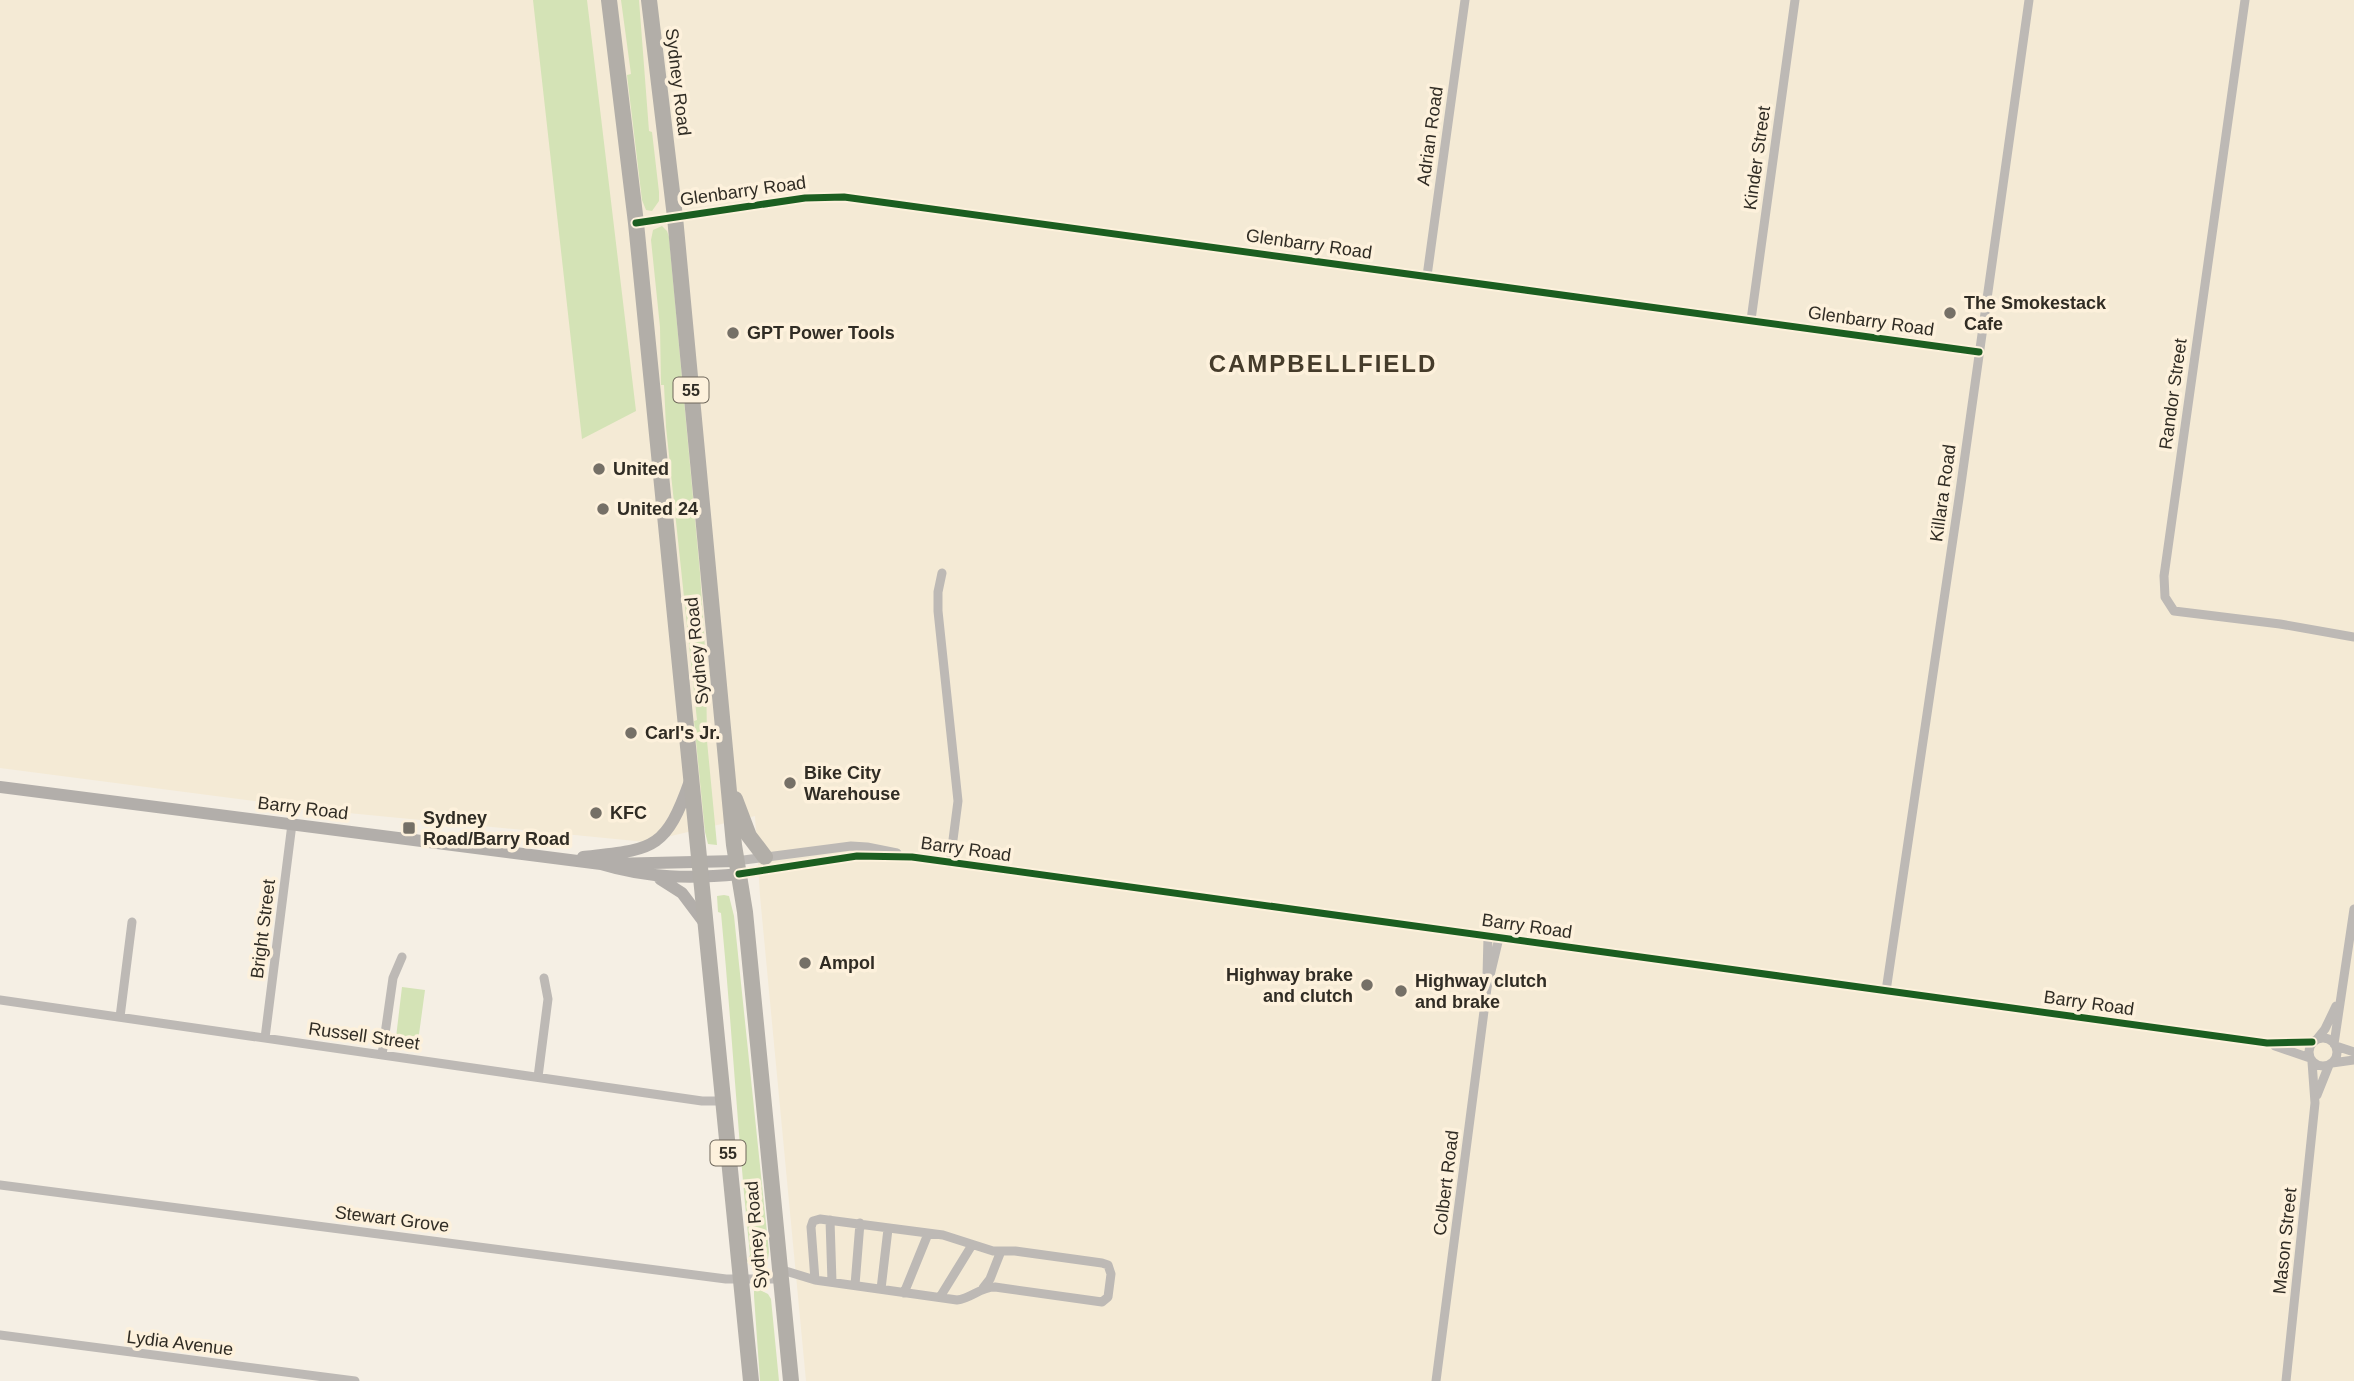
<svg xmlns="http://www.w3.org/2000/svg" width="2354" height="1381" font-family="Helvetica,sans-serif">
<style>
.built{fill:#f4ead5}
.green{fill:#d4e3b6}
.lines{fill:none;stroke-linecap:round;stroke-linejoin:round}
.minor{stroke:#bdb9b5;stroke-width:9}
.secondary{stroke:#b2aeaa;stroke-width:12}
.trunk{stroke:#b2aea8;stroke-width:16}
.cycleway-casing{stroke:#fdf1dc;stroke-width:11}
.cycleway{stroke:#1b5e20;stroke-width:7}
.poi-dot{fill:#757067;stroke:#fdf1dc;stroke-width:2.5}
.labels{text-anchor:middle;stroke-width:7;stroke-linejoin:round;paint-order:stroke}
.shield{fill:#fdf1dc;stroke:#6e675b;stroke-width:2}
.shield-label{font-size:16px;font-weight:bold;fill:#302c24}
.street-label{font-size:18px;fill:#302c24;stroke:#fdf1dc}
.poi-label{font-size:18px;font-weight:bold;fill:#302c24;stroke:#fdf1dc;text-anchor:start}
.district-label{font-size:24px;font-weight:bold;letter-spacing:2px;fill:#453c2b;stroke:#fdf1dc}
</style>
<rect width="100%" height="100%" fill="#f5efe4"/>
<!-- built -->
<path class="built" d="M0 0H2354V1381H806L760 896 755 816 646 842 338 812 0 768Z"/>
<!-- green -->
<path class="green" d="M533 0H587L636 411 582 439Z
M621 0H639L649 131 652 132 659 192V201L652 211 646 210 642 200 627 75 631 74Z
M662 226 667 231 669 237 700 573 706 664 707 741 717 845 708 844 705 832 694 721 697 720 666 427 664 385H661L660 327 651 240 653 230Z
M724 895 729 896 734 916 769 1252 768 1259 758 1268 750 1265 747 1261 750 1255C738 1141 732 1027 721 913L718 912 717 896Z
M402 987 425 990 417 1049 395 1046Z
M758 1289 768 1294 771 1299 779 1381H760L754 1296V1291Z"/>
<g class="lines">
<!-- minor -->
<path class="minor" d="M2245 0 2164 576 2165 597 2174 611 2280 624 2354 637
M636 223 805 198 844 197 1979 352
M1427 276 1465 0
M1751 320 1795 0
M942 573 938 592V611L958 801 950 863
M736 861 851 846 867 847 897 853
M739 874 857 856 912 857 2267 1043 2312 1042
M1487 976 1488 936
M1886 991 1959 498 2029 0
M0 1000 702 1101H723
M120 1017 132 922
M2309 1052a14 14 0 1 1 28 0a14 14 0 1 1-28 0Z
M265 1038 292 824
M2317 1039 2325 1029 2336 1006
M2334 1044 2354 909
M2275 1046 2310 1058
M2336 1046 2354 1052
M382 1055 393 978 402 957
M2332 1063 2354 1060
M538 1077 548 999 544 978
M2317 1095 2329 1065
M0 1185 726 1279H780
M830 1220 832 1282
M779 1269 815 1280 957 1300C972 1298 980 1287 995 1287L1102 1302 1108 1297 1111 1274 1108 1265 1102 1263 1015 1251H993L943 1235 820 1219 813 1221 811 1227 815 1280
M855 1285 860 1223
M983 1288 990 1279 1001 1251
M881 1289 888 1229
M904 1293 928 1234
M940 1297 972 1245
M0 1335 355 1381
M1436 1381 1487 988 1499 938
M2286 1381 2315 1103 2312 1062"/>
<!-- secondary -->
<path class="secondary" d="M0 787 601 864C647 878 691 879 739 874
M583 857C652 849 665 852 690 781
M610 864 736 861
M660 879 682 893 706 925"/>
<!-- trunk -->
<path class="trunk" d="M609 0 636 223 751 1381
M649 0 675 217 734 845 745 912 791 1381
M735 799 749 836 765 857"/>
<!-- cycleway casing -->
<g class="cycleway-casing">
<path id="cycleway" d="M636 223 805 198 844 197 1979 352
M739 874 857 856 912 857 2267 1043 2312 1042"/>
</g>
<!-- cycleway -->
<use href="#cycleway" class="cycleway"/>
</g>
<!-- markers -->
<g class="poi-dot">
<circle cx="1950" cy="313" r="7"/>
<circle cx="733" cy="333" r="7"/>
<circle cx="599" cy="469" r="7"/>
<circle cx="603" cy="509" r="7"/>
<circle cx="631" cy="733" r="7"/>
<circle cx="790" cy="783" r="7"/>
<circle cx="596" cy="813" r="7"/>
<rect x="402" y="821" width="14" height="14" rx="3.5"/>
<circle cx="805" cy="963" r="7"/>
<circle cx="1367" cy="985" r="7"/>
<circle cx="1401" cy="991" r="7"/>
</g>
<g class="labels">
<!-- shield labels -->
<g class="shield">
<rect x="673.5" y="377.5" width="35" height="25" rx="5"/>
<rect x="710.5" y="1140.5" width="35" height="25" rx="5"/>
</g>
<g class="shield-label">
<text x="691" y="396">55</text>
<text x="728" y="1159">55</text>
</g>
<!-- street labels -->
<g class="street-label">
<text transform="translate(678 82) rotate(83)" y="6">Sydney Road</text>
<text transform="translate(1430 136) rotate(-82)" y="6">Adrian Road</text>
<text transform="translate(1757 158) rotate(-82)" y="6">Kinder Street</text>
<text transform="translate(743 191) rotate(-8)" y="6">Glenbarry Road</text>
<text transform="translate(1309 244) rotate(8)" y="6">Glenbarry Road</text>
<text transform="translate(1871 321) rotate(8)" y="6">Glenbarry Road</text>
<text transform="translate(2173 394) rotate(-82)" y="6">Randor Street</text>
<text transform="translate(1943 493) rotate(-82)" y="6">Killara Road</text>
<text transform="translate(697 651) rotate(-96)" y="6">Sydney Road</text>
<text transform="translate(303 808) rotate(7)" y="6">Barry Road</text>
<text transform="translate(966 849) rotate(8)" y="6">Barry Road</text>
<text transform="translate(1527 926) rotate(8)" y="6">Barry Road</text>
<text transform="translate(263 929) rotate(-83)" y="6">Bright Street</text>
<text transform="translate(2089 1003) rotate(8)" y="6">Barry Road</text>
<text transform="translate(364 1036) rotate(8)" y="6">Russell Street</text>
<text transform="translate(1446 1183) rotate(-83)" y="6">Colbert Road</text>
<text transform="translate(392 1219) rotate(7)" y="6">Stewart Grove</text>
<text transform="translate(756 1235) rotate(-95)" y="6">Sydney Road</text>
<text transform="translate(2285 1241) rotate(-84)" y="6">Mason Street</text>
<text transform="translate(180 1343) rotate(7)" y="6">Lydia Avenue</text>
</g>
<!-- poi labels -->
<g class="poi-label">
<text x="1964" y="309">The Smokestack<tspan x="1964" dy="21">Cafe</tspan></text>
<text x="747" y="339">GPT Power Tools</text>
<text x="613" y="475">United</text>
<text x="617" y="515">United 24</text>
<text x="645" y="739">Carl's Jr.</text>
<text x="804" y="779">Bike City<tspan x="804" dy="21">Warehouse</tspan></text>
<text x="610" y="819">KFC</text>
<text x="423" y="824">Sydney<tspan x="423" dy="21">Road/Barry Road</tspan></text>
<text x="819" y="969">Ampol</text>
<text x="1353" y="981" text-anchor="end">Highway brake<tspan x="1353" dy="21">and clutch</tspan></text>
<text x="1415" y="987">Highway clutch<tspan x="1415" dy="21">and brake</tspan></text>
</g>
<!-- district labels -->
<g class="district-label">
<text x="1323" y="372">CAMPBELLFIELD</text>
</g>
</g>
</svg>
